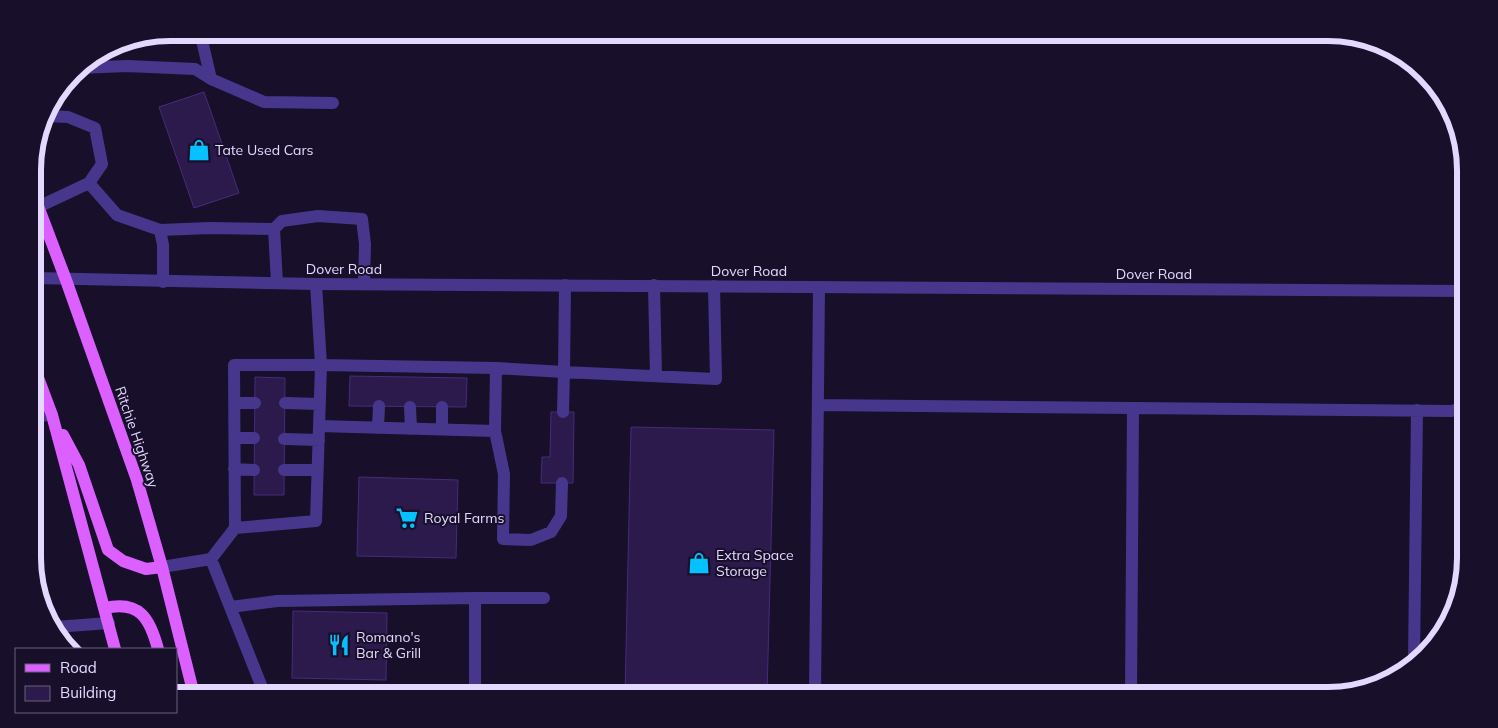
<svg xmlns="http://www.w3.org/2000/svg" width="1498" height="728" font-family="Mulish,sans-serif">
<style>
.building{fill:#2c1a4d;stroke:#462b7a}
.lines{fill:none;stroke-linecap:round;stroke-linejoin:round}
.service{stroke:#47378c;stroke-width:12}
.minor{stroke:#47378c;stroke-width:12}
.primary{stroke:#db60ff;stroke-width:12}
.labels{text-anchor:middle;stroke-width:4;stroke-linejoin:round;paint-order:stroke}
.poi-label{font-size:14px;fill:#e3d9ff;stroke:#180f2b;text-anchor:start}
.street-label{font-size:14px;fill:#e3d9ff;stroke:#180f2b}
.rim{fill:none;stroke:#e3d9ff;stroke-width:6}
</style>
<rect width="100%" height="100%" fill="#180f2b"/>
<!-- building -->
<path class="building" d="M204 92 239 193 194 208 159 107Z
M350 376 467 378 466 407 349 406Z
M255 377 285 378 284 495H254Z
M551 412H574L573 483H541L542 457H550Z
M631 427 774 430 767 695H625Z
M359 477 458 480 456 558 357 556Z
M293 611 387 613 386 680 292 678Z"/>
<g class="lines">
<!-- service -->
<path class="service" d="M200 32 211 79
M78 68 127 66 195 69 211 79 264 102 333 103
M89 183 117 215 160 230 210 228 274 229
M38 207 89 183 102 164 95 128 68 117 45 116
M160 230 163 245V282
M277 283 274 229 282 221 318 216 362 219 365 244 364 284
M654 285 656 376
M235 403H255
M285 403 320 404
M818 405 1133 408 1131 695
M410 407 411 429
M1133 408 1452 411 1465 406
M563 412 564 372 716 379 714 286
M33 416 52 415
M319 426 495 431 496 368
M378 428 379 406
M442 429V407
M495 431 504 474 503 539 531 540 551 532 561 516 562 483
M235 438H254
M284 439 319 440
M234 469 254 470
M284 470H317
M235 528 316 521 321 365 496 368 564 372 565 285
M211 559 265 695
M162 567 211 559 235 528 234 365H321L316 284
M475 598H544
M230 607 277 601 475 598V695
M55 627 109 623
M1414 661 1417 410
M815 695 819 287"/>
<!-- minor -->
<path class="minor" d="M33 278 316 284 1465 291"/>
<!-- primary -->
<path class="primary" d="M33 193 66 280 137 480 162 567 194 695
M33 364 52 415 115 649
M63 435 79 465 108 550 123 561 146 569 162 567
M105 608C140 600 150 619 158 649"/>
</g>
<!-- icons -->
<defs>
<g id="shop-bare" transform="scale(1.725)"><path d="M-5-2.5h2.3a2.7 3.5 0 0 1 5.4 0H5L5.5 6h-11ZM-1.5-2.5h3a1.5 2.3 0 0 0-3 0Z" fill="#05c1ff" stroke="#180f2b" stroke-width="2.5" paint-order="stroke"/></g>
<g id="supermarket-bare" transform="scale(1.725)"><path d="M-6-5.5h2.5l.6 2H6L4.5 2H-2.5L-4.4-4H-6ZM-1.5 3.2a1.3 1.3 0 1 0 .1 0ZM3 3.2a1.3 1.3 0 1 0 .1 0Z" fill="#05c1ff" stroke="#180f2b" stroke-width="2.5" paint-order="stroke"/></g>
<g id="restaurant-bare" transform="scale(1.725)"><path d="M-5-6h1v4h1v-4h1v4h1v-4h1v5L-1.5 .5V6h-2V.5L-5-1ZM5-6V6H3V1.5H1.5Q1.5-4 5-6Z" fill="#05c1ff" stroke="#180f2b" stroke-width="2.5" paint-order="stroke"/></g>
</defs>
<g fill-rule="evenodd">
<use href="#shop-bare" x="199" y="150"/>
<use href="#supermarket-bare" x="407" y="518"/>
<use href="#shop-bare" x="699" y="563"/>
<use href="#restaurant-bare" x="339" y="645"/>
</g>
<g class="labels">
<!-- poi labels -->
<g class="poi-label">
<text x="215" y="155">Tate Used Cars</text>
<text x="424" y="523">Royal Farms</text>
<text x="716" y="560">Extra Space<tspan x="716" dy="16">Storage</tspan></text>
<text x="356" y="642">Romano's<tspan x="356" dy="16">Bar &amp; Grill</tspan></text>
</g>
<!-- street labels -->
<g class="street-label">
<text x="344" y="274">Dover Road</text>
<text x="749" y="276">Dover Road</text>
<text x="1154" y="279">Dover Road</text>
<text transform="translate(137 437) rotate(71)" y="5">Ritchie Highway</text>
</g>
</g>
<!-- crop -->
<path d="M0 0H1498V728H0ZM170 41H1328A129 129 0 0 1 1457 170V558A129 129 0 0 1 1328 687H170A129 129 0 0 1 41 558V170A129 129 0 0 1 170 41Z" fill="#180f2b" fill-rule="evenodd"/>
<path class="rim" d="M170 41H1328A129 129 0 0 1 1457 170V558A129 129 0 0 1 1328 687H170A129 129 0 0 1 41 558V170A129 129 0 0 1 170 41Z"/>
<!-- legend -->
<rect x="15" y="648" width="162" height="65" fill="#180f2b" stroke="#696080"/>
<rect x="25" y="664" width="25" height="8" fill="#db60ff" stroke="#696080"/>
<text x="60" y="673" font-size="15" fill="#e3d9ff">Road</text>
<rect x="25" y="686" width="25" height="15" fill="#2c1a4d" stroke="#696080"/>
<text x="60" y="698" font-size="15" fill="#e3d9ff">Building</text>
</svg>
